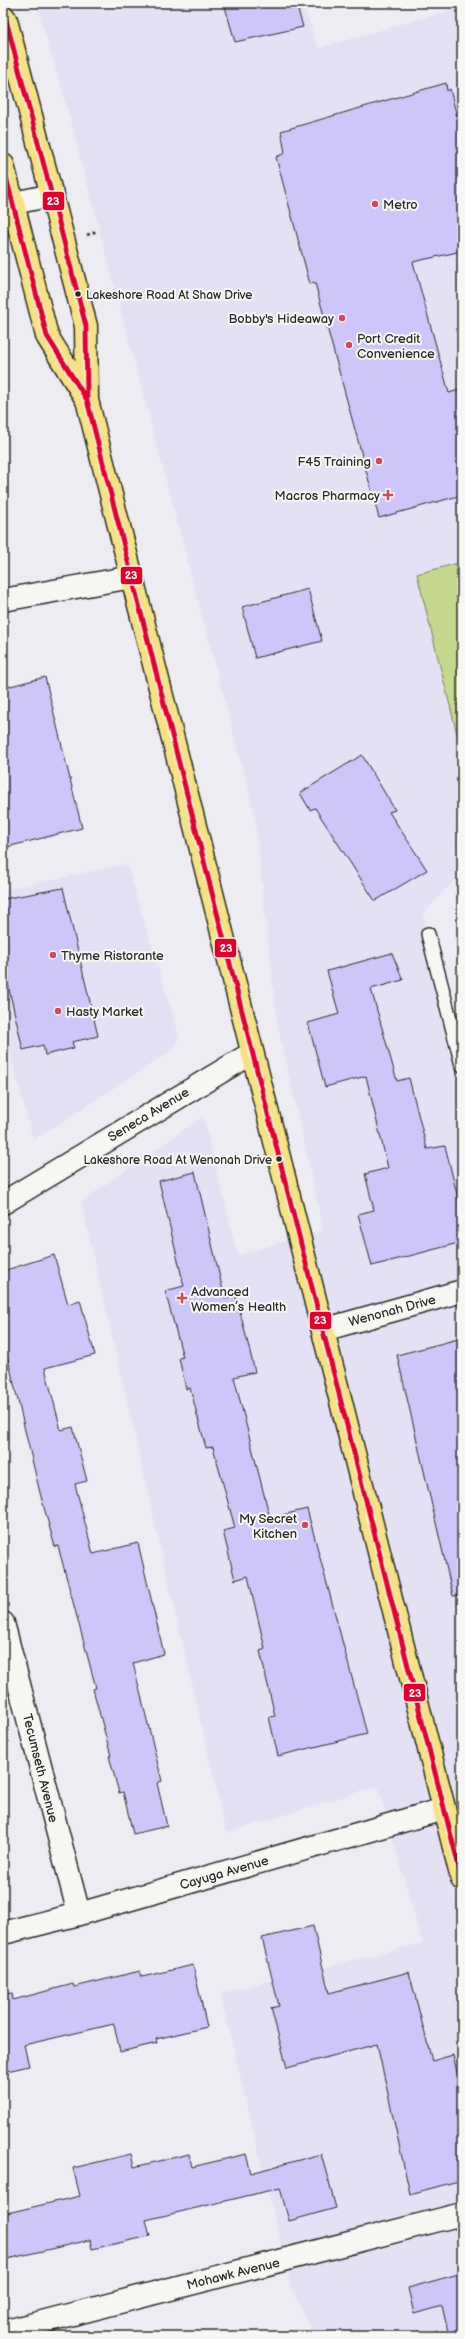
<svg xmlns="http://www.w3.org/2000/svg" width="465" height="2339" font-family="'Balsamiq Sans',sans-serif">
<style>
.built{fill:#e4e1f5}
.green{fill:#c5d88d;stroke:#78825c}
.building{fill:#cdc6f9;stroke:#2b2b2b}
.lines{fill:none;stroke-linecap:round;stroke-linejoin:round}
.service-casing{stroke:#2b2b2b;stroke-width:16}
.minor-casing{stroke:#2b2b2b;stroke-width:25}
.tertiary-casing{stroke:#2b2b2b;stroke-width:25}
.primary-casing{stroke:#2b2b2b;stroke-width:25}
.path{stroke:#2b2b2b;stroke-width:2.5;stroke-dasharray:3 3;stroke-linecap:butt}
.service{stroke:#f6f6f2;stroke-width:13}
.minor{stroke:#f6f6f2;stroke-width:22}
.tertiary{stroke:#f6f6f2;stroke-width:22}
.primary{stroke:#f5e382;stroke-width:22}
.bus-1-casing{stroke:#f6f6f2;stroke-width:8}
.bus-1{stroke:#e4002b;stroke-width:5}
.poi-dot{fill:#d1495b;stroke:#f6f6f2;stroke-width:1.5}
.bus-dot{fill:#2b2b2b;stroke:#f6f6f2;stroke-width:1.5}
.labels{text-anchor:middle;stroke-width:4;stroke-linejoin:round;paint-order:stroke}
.bus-label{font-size:12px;fill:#2b2b2b;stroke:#f6f6f2;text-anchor:start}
.poi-label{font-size:13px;fill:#2b2b2b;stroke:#f6f6f2;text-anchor:start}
.street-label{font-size:13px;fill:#2b2b2b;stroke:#f6f6f2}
.line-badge{stroke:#f6f6f2;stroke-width:1.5}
.badge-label{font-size:11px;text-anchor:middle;font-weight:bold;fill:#fff}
</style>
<rect width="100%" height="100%" fill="#eeecf3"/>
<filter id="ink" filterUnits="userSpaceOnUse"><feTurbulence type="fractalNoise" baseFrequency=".025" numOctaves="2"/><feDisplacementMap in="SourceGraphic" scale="8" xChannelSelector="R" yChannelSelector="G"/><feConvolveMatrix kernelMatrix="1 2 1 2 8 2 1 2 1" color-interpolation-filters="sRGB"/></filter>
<g filter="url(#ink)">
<!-- built -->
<path class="built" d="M36 3H303L318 48 454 9 462 37V873L423 914 462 1045V2336H315L292 2291 220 1993 422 1943 378 1786 226 1833 81 1202 203 1116 238 1255 323 1230 277 1022 254 812 68 112Z
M127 864 179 1035 176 1048 33 1140 3 1025V890Z"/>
<!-- green -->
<path class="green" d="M462 562V754L417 574Z"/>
<!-- building -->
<path class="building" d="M224 3H296L303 27 235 42Z
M446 83 447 91 450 89 462 137V251L413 262 449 393 462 389V495L379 518 315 283 310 284 276 157 285 153 281 131Z
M308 589 322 641 255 658 242 607Z
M45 677 82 828 3 848V688Z
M362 755 395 810 389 812 427 870 375 901 315 808 310 810 300 793Z
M63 888 98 1036 72 1042 74 1048 45 1055 43 1045 23 1050 3 963V899Z
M392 953 403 980 371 989 397 1081 409 1078 427 1149 445 1146 462 1214V1242L372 1266 358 1214 374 1210 365 1174 388 1168 366 1076 325 1087 308 1023 339 1014 327 971Z
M195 1172 225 1299 236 1296 255 1372 234 1377 270 1518 307 1509 367 1734 278 1756 269 1717 275 1716 260 1651 265 1649 248 1576 235 1580 223 1531 235 1528 213 1447 206 1448 190 1388 186 1389 179 1358 183 1357 165 1291 184 1286 159 1181Z
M54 1255 68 1304 80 1300 95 1355 45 1368 61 1430 73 1427 87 1481 75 1484 93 1554 138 1543 164 1654 133 1663 162 1781 157 1783 167 1826 133 1834 123 1792 119 1793 109 1756H111L93 1689 96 1688 58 1546 55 1547 40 1493 3 1338V1271Z
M462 1338V1595L453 1596 397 1355Z
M313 1926 329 1993 409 1972 432 2061 453 2055 462 2093V2180L410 2194 377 2044 287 2068 271 2008 279 2006 262 1938Z
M193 1965 207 2027 156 2039 157 2043 120 2052 114 2024 24 2045 29 2066 3 2072V1994L12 1993 13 2000 73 1984 74 1987 140 1971 142 1977Z
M131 2154 134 2167 189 2154 192 2167 246 2154 251 2173 321 2154 336 2208 289 2221 280 2188 146 2220 150 2236 92 2249 90 2240 3 2260V2214L80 2196 73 2168Z
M462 2273V2336H449L442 2306 414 2314 408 2288Z"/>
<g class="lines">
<!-- service casing -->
<g class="service-casing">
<path id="service" d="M428 934 462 1065"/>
</g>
<!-- minor casing -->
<g class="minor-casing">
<path id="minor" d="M3 600 132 577
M3 1203 252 1053
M323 1330 462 1291
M3 1623 79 1914
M3 1933 79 1914 444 1809
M3 2332 462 2214"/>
</g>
<!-- tertiary casing -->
<g class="tertiary-casing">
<path id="tertiary" d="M3 205 53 195"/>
</g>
<!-- primary casing -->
<g class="primary-casing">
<path id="primary" d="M3 16 6 20 86 326 87 400 462 1879
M3 165 47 336 87 400"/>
</g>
<!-- path -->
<path class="path" d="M87 235 97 231"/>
<!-- service -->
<use href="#service" class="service"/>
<!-- minor -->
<use href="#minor" class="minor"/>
<!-- tertiary -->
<use href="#tertiary" class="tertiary"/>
<!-- primary -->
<use href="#primary" class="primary"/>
<!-- bus-1 casing -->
<g class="bus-1-casing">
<path id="bus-1" d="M3 16 6 20 86 326 87 400 462 1879
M3 165 47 336 87 400"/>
</g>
<!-- bus-1 -->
<use href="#bus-1" class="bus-1"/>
</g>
</g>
<!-- markers -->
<g class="poi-dot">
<circle cx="375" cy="204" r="4"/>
<circle cx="342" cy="318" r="4"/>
<circle cx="349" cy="345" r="4"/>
<circle cx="379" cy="461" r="4"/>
<path d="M386 489h4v4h4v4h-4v4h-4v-4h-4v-4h4z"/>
<circle cx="53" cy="955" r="4"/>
<circle cx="58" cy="1011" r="4"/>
<path d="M180 1292h4v4h4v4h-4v4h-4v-4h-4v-4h4z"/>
<circle cx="305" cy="1525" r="4"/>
</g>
<g class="bus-dot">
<circle cx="78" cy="294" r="3.5"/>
<circle cx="279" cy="1159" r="3.5"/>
</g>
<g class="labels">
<!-- bus labels -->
<g class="bus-label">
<text x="86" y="299">Lakeshore Road At Shaw Drive</text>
<text x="272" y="1164" text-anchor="end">Lakeshore Road At Wenonah Drive</text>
</g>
<!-- poi labels -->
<g class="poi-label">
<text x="383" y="209">Metro</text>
<text x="334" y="323" text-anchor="end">Bobby's Hideaway</text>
<text x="357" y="343">Port Credit<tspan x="357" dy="15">Convenience</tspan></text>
<text x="371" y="466" text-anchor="end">F45 Training</text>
<text x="380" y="500" text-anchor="end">Macros Pharmacy</text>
<text x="61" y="960">Thyme Ristorante</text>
<text x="66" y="1016">Hasty Market</text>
<text x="191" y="1296">Advanced<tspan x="191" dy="15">Women’s Health</tspan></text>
<text x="297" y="1523" text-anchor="end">My Secret<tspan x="297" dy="15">Kitchen</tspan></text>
</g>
<!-- street labels -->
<g class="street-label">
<text transform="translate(148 1114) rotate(-31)" y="5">Seneca Avenue</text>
<text transform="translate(392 1310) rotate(-15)" y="5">Wenonah Drive</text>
<text transform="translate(41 1768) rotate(76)" y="5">Tecumseth Avenue</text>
<text transform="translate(224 1872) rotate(-16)" y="5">Cayuga Avenue</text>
<text transform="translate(233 2273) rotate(-14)" y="5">Mohawk Avenue</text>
</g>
</g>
<g class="line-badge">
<rect x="42" y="191" width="23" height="20" rx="4" fill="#e4002b"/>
<rect x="120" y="566" width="23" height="19" rx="4" fill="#e4002b"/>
<rect x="214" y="938" width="23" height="20" rx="4" fill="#e4002b"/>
<rect x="309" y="1311" width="23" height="19" rx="4" fill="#e4002b"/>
<rect x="403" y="1683" width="23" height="19" rx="4" fill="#e4002b"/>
</g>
<g class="badge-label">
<text x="53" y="205">23</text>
<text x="131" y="579">23</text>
<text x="226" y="952">23</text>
<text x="320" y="1324">23</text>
<text x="415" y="1697">23</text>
</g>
<!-- margin -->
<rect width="465" height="2339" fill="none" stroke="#f6f6f2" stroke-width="16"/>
<rect x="8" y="8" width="449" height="2323" fill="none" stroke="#2b2b2b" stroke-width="1.5" filter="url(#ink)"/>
</svg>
